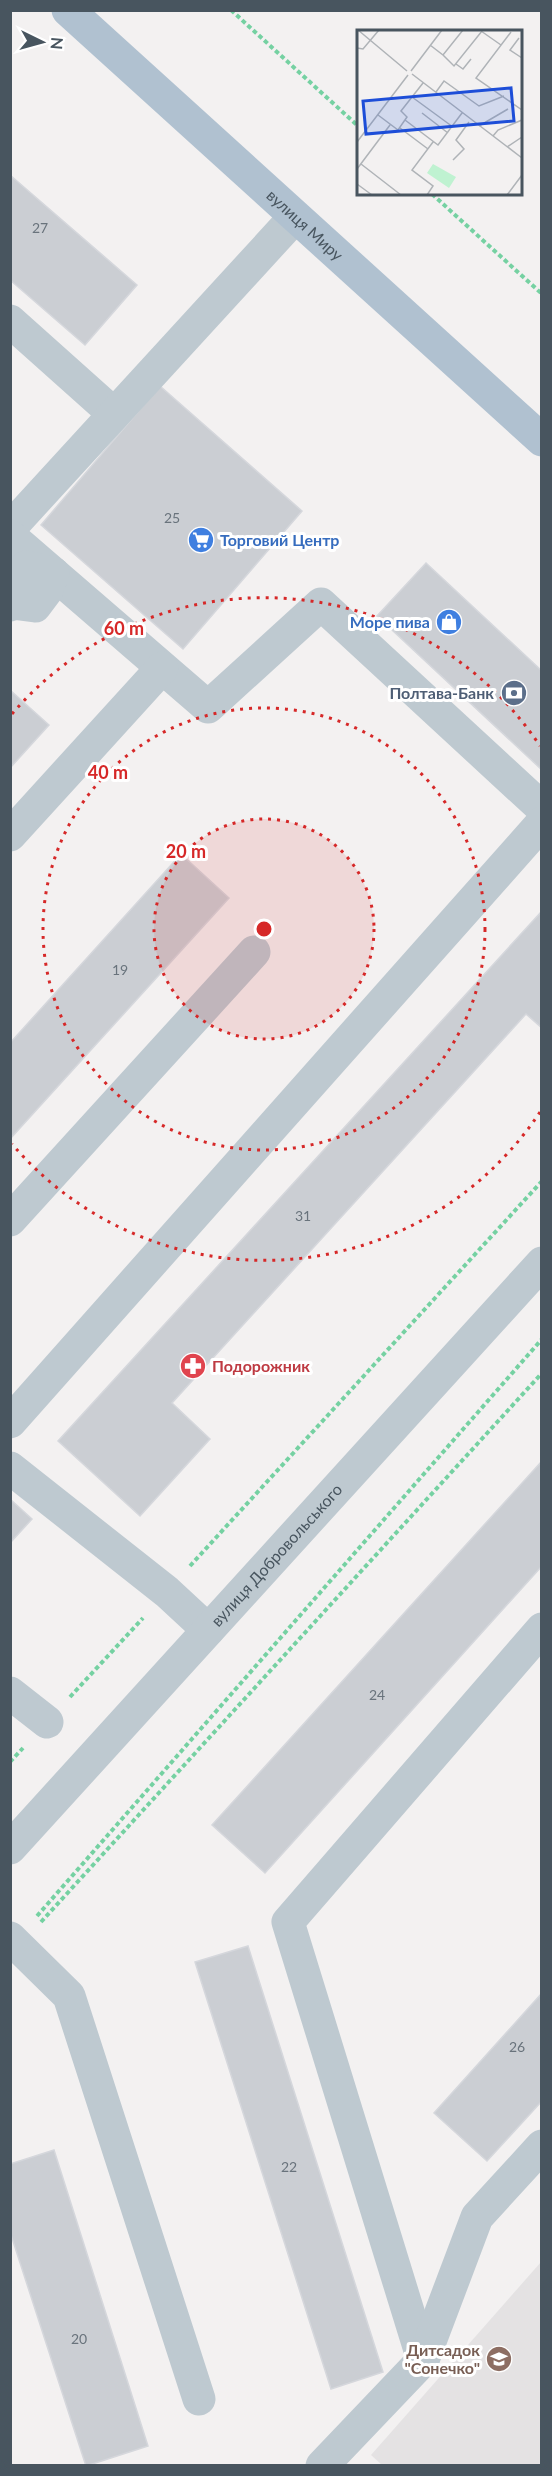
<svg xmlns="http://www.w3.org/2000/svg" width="552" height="2476" font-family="Lato,sans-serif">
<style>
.education{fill:#e4e2e3}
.building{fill:#cbced3;stroke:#d5d7dc;stroke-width:1.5}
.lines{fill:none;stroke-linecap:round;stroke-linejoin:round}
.path{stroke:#75d1a2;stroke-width:4;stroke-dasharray:4.5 3;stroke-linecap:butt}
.minor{stroke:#bec9d0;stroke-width:33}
.major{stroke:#b0c1d0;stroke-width:33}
.ring{fill:none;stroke:#d62828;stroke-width:3;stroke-dasharray:3 6}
.labels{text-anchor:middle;stroke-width:6;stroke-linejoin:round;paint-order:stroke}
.number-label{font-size:14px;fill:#69737c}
.street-label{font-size:16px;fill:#48555f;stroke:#fff}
.shop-label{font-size:16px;font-weight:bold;fill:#366cbe;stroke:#fff;text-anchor:start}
.service-label{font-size:16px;font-weight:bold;fill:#4e5e75;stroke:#fff;text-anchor:end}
.health-label{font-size:16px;font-weight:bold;fill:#be3a42;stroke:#fff;text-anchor:start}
.education-label{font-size:16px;font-weight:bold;fill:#785e54;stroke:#fff;text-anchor:end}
.inset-road{fill:none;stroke:#afb3b7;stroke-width:1.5}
.view{fill:#1d4ed8;fill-opacity:0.15;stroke:#1d4ed8;stroke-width:3}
.inset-edge{fill:none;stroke:#48555f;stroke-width:3}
.centre{fill:#d62828;stroke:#fff;stroke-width:3}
.ring-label{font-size:18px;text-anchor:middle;font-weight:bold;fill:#d62828;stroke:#fff;stroke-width:6;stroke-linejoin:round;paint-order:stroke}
</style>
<rect width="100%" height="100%" fill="#f3f1f1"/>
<!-- education -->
<path class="education" d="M541 2262V2465H382L371 2455Z"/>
<!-- building -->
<path class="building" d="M10 175 137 285 85 345 10 280Z
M160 386 302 511 183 649 41 525Z
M426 563 542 671V770L377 616Z
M10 690 49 725 10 768Z
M181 854 229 898 10 1139V1043Z
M542 911V1028L526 1014 172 1403 210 1439 140 1516 58 1441Z
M542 1461V1566L265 1873 212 1825Z
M10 1499 32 1519 10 1543Z
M248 1946 383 2372 331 2389 195 1962Z
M542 1993V2101L487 2161 434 2113Z
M54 2150 148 2446 86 2466 10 2232V2164Z"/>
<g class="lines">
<!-- path -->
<path class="path" d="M231 10 358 126
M432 194 542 294
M190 1566 542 1181
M70 1697 143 1618
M10 1762 23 1748
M37 1916 542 1339
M41 1922 542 1373"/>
<!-- minor -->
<g class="minor">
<path d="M10 321 114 414"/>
<path d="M10 528 295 217"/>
<path d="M10 536 208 707 321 604 542 808"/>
<path d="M10 605 26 567 53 573 47 590 35 606 12 603"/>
<path d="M10 835 162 668"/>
<path d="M10 1220 254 952"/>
<path d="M10 1422 542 823"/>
<path d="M10 1468 167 1592 208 1630"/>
<path d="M10 1693 47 1722"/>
<path id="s1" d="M10 1848 542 1263"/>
<path d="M10 1938 69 1996 199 2399"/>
<path d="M423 2360 288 1922 542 1629"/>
<path d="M322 2466 423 2360 477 2217 542 2146"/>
</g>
<!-- major -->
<path class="major" id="s2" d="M68 10 542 440"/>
</g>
<!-- distance rings -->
<circle cx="264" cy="929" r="110" fill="#d62828" fill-opacity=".12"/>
<g class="ring">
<circle cx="264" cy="929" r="110"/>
<circle cx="264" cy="929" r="221"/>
<path d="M540 1112A331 331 0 0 1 12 1144M12 714A331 331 0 0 1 540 746"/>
</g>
<!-- icons -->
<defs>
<g id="supermarket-disc" transform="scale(1.35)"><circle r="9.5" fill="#3f7fe0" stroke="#fff"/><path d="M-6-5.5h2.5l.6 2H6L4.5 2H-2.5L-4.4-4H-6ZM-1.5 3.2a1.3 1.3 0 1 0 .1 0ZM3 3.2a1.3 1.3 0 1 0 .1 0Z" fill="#fff"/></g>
<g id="shop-disc" transform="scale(1.35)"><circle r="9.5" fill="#3f7fe0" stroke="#fff"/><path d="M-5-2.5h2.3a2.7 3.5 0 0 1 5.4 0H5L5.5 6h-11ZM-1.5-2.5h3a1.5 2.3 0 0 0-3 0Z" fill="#fff"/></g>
<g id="bank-disc" transform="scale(1.35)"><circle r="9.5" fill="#5c6f8a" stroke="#fff"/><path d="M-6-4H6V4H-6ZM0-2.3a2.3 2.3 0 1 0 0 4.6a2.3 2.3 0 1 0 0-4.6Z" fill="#fff"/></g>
<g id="pharmacy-disc" transform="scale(1.35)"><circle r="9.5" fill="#e0444e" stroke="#fff"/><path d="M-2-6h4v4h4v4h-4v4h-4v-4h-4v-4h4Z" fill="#fff"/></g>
<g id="school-disc" transform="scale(1.35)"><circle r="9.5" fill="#8d6e63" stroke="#fff"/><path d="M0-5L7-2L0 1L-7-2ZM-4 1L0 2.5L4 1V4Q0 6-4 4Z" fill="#fff"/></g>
</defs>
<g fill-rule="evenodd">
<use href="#supermarket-disc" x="201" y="540"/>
<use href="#shop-disc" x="449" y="622"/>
<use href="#bank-disc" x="514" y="693"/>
<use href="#pharmacy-disc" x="193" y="1366"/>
<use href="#school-disc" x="499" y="2359"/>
</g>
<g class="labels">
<!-- number labels -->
<g class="number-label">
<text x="40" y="233">27</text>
<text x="172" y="523">25</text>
<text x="120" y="975">19</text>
<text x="303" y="1221">31</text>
<text x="377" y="1700">24</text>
<text x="517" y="2052">26</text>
<text x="289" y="2172">22</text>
<text x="79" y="2344">20</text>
</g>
<!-- street labels -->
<g class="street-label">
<text dy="6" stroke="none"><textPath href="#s2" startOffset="320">вулиця Миру</textPath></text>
<text dy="6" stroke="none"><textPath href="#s1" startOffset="396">вулиця Добровольського</textPath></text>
</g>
<!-- shop labels -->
<g class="shop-label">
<text x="220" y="546">Торговий Центр</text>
<text x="430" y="628" text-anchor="end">Море пива</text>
</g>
<!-- service labels -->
<g class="service-label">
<text x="494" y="699">Полтава-Банк</text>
</g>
<!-- health labels -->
<g class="health-label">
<text x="212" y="1372">Подорожник</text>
</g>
<!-- education labels -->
<g class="education-label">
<text x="480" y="2356">Дитсадок<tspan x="480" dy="18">"Сонечко"</tspan></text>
</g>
</g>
<!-- overview -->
<g transform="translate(357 30)">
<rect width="165" height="165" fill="#f3f1f1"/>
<path d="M76 134 99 147 92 158 70 143Z" fill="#bff2d1"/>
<path class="inset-road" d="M1 0 50 41M124 1 144 15M154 2 119 48 165 80M162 8 153 20 165 28M73 15 86 25 106 0M0 18 6 19 22 0M86 25 97 36 125 1M99 34 106 39 114 29M54 41 85 0M55 44 165 128M79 62 87 51 122 76 147 66M55 67 96 97M65 83 91 103M21 85 41 100 50 87 44 81 66 53M48 90 81 115 105 83M122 96 151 79M43 98 71 119M136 106 141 100 165 90M0 112 51 45M150 117 165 107M96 130 107 119 99 110 112 92M4 134 44 165M0 139 33 95M0 154 15 165M70 165 76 156 55 140 76 112M150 165 165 145"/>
<path class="view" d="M154 58 157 91 9 104 6 71Z"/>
<rect width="165" height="165" class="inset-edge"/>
</g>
<circle cx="264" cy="929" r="9" class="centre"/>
<g class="ring-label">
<text x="124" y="635">60 m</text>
<text x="108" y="779">40 m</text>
<text x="186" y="858">20 m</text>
</g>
<!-- border -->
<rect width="552" height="2476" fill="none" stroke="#48555f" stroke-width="24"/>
<!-- north arrow -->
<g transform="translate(42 42) rotate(95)" stroke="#ffffff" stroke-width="4.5" paint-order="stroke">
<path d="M0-4.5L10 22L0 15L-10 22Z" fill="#48555f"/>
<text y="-9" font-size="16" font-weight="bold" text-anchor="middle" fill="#48555f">N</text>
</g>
</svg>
